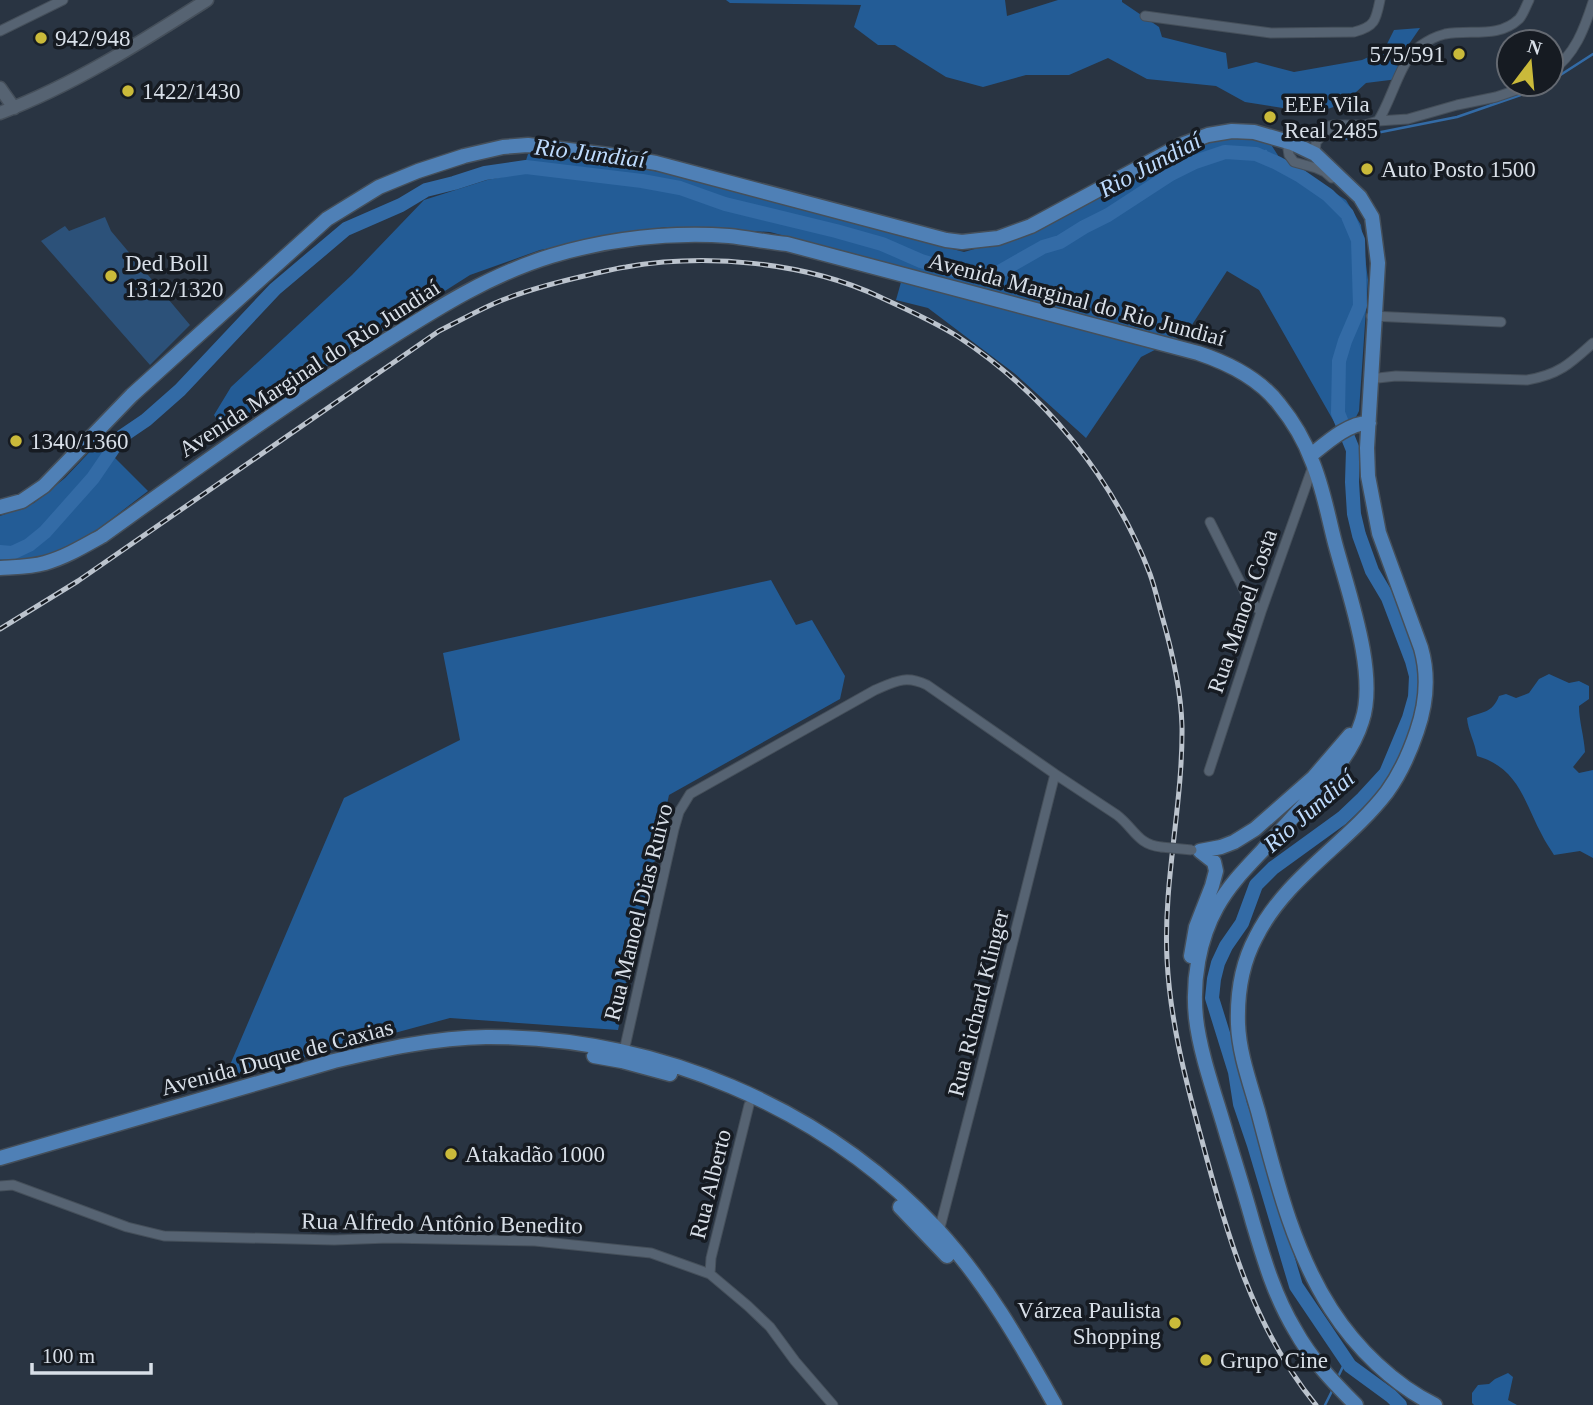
<svg xmlns="http://www.w3.org/2000/svg" width="1593" height="1405" font-family="Georgia,serif">
<style>
.green{fill:#2c5179}
.forest{fill:#235c96}
.lines{fill:none;stroke-linecap:round;stroke-linejoin:round}
.stream{stroke:#336ba6;stroke-width:2.5}
.river{stroke:#336ba6;stroke-width:14}
.street-casing{stroke:#454f5a;stroke-width:11}
.secondary-casing{stroke:#454f5a;stroke-width:15}
.primary-casing{stroke:#454f5a;stroke-width:17}
.street{stroke:#566372;stroke-width:9}
.secondary{stroke:#566372;stroke-width:12}
.primary{stroke:#4f80b6;stroke-width:14}
.rail-casing{stroke:#bbc3cd;stroke-width:5}
.rail{stroke:#161b22;stroke-width:2.5;stroke-dasharray:8;stroke-linecap:butt}
.street-bridge-casing{stroke:#454f5a;stroke-width:11;stroke-linecap:butt}
.street-bridge{stroke:#566372;stroke-width:9}
.poi-dot{fill:#caba3a;stroke:#161b22;stroke-width:2.5}
.labels{text-anchor:middle;stroke-width:7;stroke-linejoin:round;paint-order:stroke}
.poi-label{font-size:23px;fill:#d8dfe8;stroke:#161b22;text-anchor:start}
.street-label{font-size:23px;fill:#d8dfe8;stroke:#161b22}
.water-label{font-size:24px;font-style:italic;fill:#bedbfd;stroke:#161b22}
</style>
<rect width="100%" height="100%" fill="#293442"/>
<!-- green -->
<path class="green" d="M105 217 111 231 190 325 150 365 41 241 65 226 69 231Z"/>
<!-- forest -->
<path class="forest" d="M726 0H1005L1007 16 1058 0H1122V2L1159 27 1162 37 1226 53 1228 69 1256 62 1294 72 1362 60 1384 50 1394 30 1420 28 1409 44 1398 79 1366 83 1343 104 1315 113 1245 102 1216 86 1147 79 1108 58 1069 75H1026L983 87 946 77 895 45H878L854 27 861 5 730 3Z
M1230 135 1270 143 1279 157 1346 200 1361 225 1368 280 1359 411 1355 419 1337 427 1259 290 1227 271 1186 334 1141 357 1086 438 1014 373 928 308 896 300 905 268 770 232 665 227 540 250 470 275 275 399 240 425 224 431 214 415 231 387 352 275 424 200 487 180 522 173 528 154 590 159 697 179 792 207 964 252 1034 232 1179 155Z
M99 442 148 491 84 540 47 555 6 562H0V516L34 503 65 478Z
M771 580 796 625 812 620 845 676 840 699 669 795 618 1030 450 1018 224 1079 344 798 460 740 443 653Z
M1549 674 1569 683 1579 681 1589 686V699L1579 706C1579 721 1584 736 1585 752L1573 767 1579 773 1593 770V858L1580 851 1554 855C1550 848 1545 842 1542 835 1524 802 1519 768 1477 756 1475 742 1468 731 1467 718 1482 711 1492 714 1499 696L1506 694 1516 698 1529 693 1539 679Z
M1508 1373 1513 1377 1508 1400 1517 1405H1474L1472 1403V1393L1478 1385 1489 1384 1495 1379Z"/>
<g class="lines">
<!-- stream -->
<path class="stream" d="M1551 81 1593 54
M1335 140 1351 138 1457 117 1541 88 1547 84
M1256 154 1266 151
M1338 1377 1346 1360
M1325 1405 1332 1391"/>
<!-- river -->
<path class="river" d="M0 552 12 553 29 545 45 532 93 478 121 437 146 420 180 390 275 289 346 229 401 205 426 190 454 183 485 173 526 167 642 181 680 188 725 204 836 231 882 244 921 261 948 269 982 276 999 272 1043 247 1060 242 1084 227 1108 215 1171 174 1195 162 1225 152 1256 154 1277 163 1299 175 1328 195 1347 214 1358 240 1360 306 1345 341 1339 361 1338 413 1353 450 1352 482 1354 514 1359 535 1372 571 1388 598 1412 661 1416 676 1415 697 1409 718 1386 773 1363 798 1342 818 1273 868 1256 885 1242 923 1226 946 1218 963 1214 979 1212 998 1235 1072 1240 1104 1254 1145 1296 1286 1350 1366 1391 1396 1400 1405"/>
<!-- street casing -->
<g class="street-casing">
<path id="street" d="M1145 16 1271 33 1354 32C1375 27 1376 20 1380 0
M0 31 63 0
M1551 72C1575 54 1584 30 1593 2
M1378 121C1392 100 1400 60 1420 46 1427 41 1437 36 1445 34 1470 29 1498 39 1519 19 1523 15 1526 6 1529 0
M1315 154 1316 142 1330 127
M1332 178 1325 172 1316 168 1294 162 1289 155 1288 149 1300 134 1333 125H1365L1378 121 1408 119 1457 105 1496 97 1534 84
M1371 316 1501 322
M1369 379 1396 376 1527 380C1558 375 1570 364 1593 343
M1210 522 1248 598 1261 612
M1209 771 1261 612 1313 466
M624 1051 674 829 679 812 690 794 875 690C896 681 906 675 927 685L1055 774 1117 815C1134 828 1138 845 1161 847
M0 1186 13 1185 127 1227 164 1236 334 1240 389 1238 535 1241 651 1253 710 1274 748 1306 770 1327 795 1361 833 1405
M936 1233 939 1231 979 1077 1055 774
M710 1274 711 1258 749 1105"/>
</g>
<!-- secondary casing -->
<g class="secondary-casing">
<path id="secondary" d="M0 88 14 108
M0 113C74 85 141 42 207 0"/>
</g>
<!-- primary casing -->
<g class="primary-casing">
<path id="primary" d="M1310 456C1325 444 1349 422 1369 423
M0 507 22 501 44 486 132 395 327 219 379 187 418 171 464 156 503 147 528 145 609 155 656 163 946 240 962 242 998 238 1031 226 1181 145 1208 135 1232 131 1254 132 1292 143 1315 154 1360 197 1372 217 1378 263 1367 448 1368 476 1379 533 1421 648C1429 676 1427 702 1417 731 1410 752 1400 774 1387 792 1347 844 1286 877 1256 937 1242 963 1237 994 1238 1024 1239 1053 1250 1083 1258 1111 1276 1179 1293 1250 1331 1309 1356 1348 1394 1385 1435 1405
M0 568C15 567 31 567 45 563 66 557 84 546 102 536 194 470 286 403 382 343 436 309 489 275 551 256 608 239 669 232 729 236 748 238 767 242 787 244L1198 353C1228 363 1259 378 1279 404 1292 420 1305 442 1312 461 1323 487 1328 516 1335 543 1348 592 1378 673 1362 721 1353 750 1333 774 1312 796 1296 814 1279 832 1263 850 1246 868 1229 885 1217 907 1199 939 1192 981 1196 1018 1200 1055 1217 1100 1227 1136 1236 1165 1245 1194 1253 1223 1264 1260 1275 1297 1295 1330 1311 1359 1333 1382 1356 1405
M1200 851 1221 847 1234 842 1255 829 1313 778 1350 735
M1191 956 1196 927 1212 886 1216 871 1214 862 1200 851
M594 1056 622 1061 670 1074
M0 1158 334 1061C384 1049 434 1038 486 1037 654 1036 822 1106 937 1229 985 1281 1021 1344 1055 1405
M900 1207 947 1256"/>
</g>
<!-- street -->
<use href="#street" class="street"/>
<!-- secondary -->
<use href="#secondary" class="secondary"/>
<!-- primary -->
<use href="#primary" class="primary"/>
<!-- rail casing -->
<g class="rail-casing">
<path id="rail" d="M0 629 78 581 439 331C457 322 475 312 493 304 522 291 554 283 584 276 598 273 612 269 626 267 707 253 806 262 880 297 906 309 933 321 957 336 1044 393 1113 477 1150 574 1155 588 1158 602 1162 616 1172 651 1181 690 1182 726 1183 804 1163 882 1167 959 1170 1020 1185 1078 1201 1137 1226 1232 1253 1328 1316 1405"/>
</g>
<!-- rail -->
<use href="#rail" class="rail"/>
<!-- street-bridge casing -->
<g class="street-bridge-casing">
<path id="street-bridge" d="M1161 847 1192 850"/>
</g>
<!-- street-bridge -->
<use href="#street-bridge" class="street-bridge"/>
</g>
<!-- markers -->
<g class="poi-dot">
<circle cx="41" cy="38" r="7"/>
<circle cx="1459" cy="54" r="7"/>
<circle cx="128" cy="91" r="7"/>
<circle cx="1270" cy="117" r="7"/>
<circle cx="1367" cy="169" r="7"/>
<circle cx="111" cy="276" r="7"/>
<circle cx="16" cy="441" r="7"/>
<circle cx="451" cy="1154" r="7"/>
<circle cx="1175" cy="1323" r="7"/>
<circle cx="1206" cy="1360" r="7"/>
</g>
<g class="labels">
<!-- poi labels -->
<g class="poi-label">
<text x="55" y="46">942/948</text>
<text x="1445" y="62" text-anchor="end">575/591</text>
<text x="142" y="99">1422/1430</text>
<text x="1284" y="112">EEE Vila<tspan x="1284" dy="26">Real 2485</tspan></text>
<text x="1381" y="177">Auto Posto 1500</text>
<text x="125" y="271">Ded Boll<tspan x="125" dy="26">1312/1320</tspan></text>
<text x="30" y="449">1340/1360</text>
<text x="465" y="1162">Atakadão 1000</text>
<text x="1161" y="1318" text-anchor="end">Várzea Paulista<tspan x="1161" dy="26">Shopping</tspan></text>
<text x="1220" y="1368">Grupo Cine</text>
</g>
<!-- street labels -->
<g class="street-label">
<text transform="translate(1077 299) rotate(15)" y="8">Avenida Marginal do Rio Jundiaí</text>
<text transform="translate(309 368) rotate(-33)" y="8">Avenida Marginal do Rio Jundiaí</text>
<text transform="translate(1242 611) rotate(-71)" y="8">Rua Manoel Costa</text>
<text transform="translate(638 912) rotate(-76)" y="8">Rua Manoel Dias Ruivo</text>
<text transform="translate(978 1003) rotate(-76)" y="8">Rua Richard Klinger</text>
<text transform="translate(277 1057) rotate(-15)" y="8">Avenida Duque de Caxias</text>
<text transform="translate(710 1184) rotate(-76)" y="8">Rua Alberto</text>
<text transform="translate(442 1223) rotate(1)" y="8">Rua Alfredo Antônio Benedito</text>
</g>
<!-- water labels -->
<g class="water-label">
<text transform="translate(590 153) rotate(7)" y="8">Rio Jundiaí</text>
<text transform="translate(1150 165) rotate(-28)" y="8">Rio Jundiaí</text>
<text transform="translate(1309 811) rotate(-41)" y="8">Rio Jundiaí</text>
</g>
</g>
<!-- north arrow -->
<g transform="translate(1530 63) rotate(16)"><circle r="33" fill="#161b22" stroke="#646971" stroke-width="2"/>
<path d="M0-5L12 26L0 18L-12 26Z" fill="#caba3a"/>
<text y="-10" font-size="19" font-weight="bold" text-anchor="middle" fill="#d8dfe8">N</text>
</g>
<!-- scale -->
<path d="M32 1363v10h119v-10" fill="none" stroke="#d8dfe8" stroke-width="3.5"/>
<text x="42" y="1363" font-size="21" fill="#d8dfe8" stroke="#161b22" stroke-width="5" paint-order="stroke">100 m</text>
</svg>
